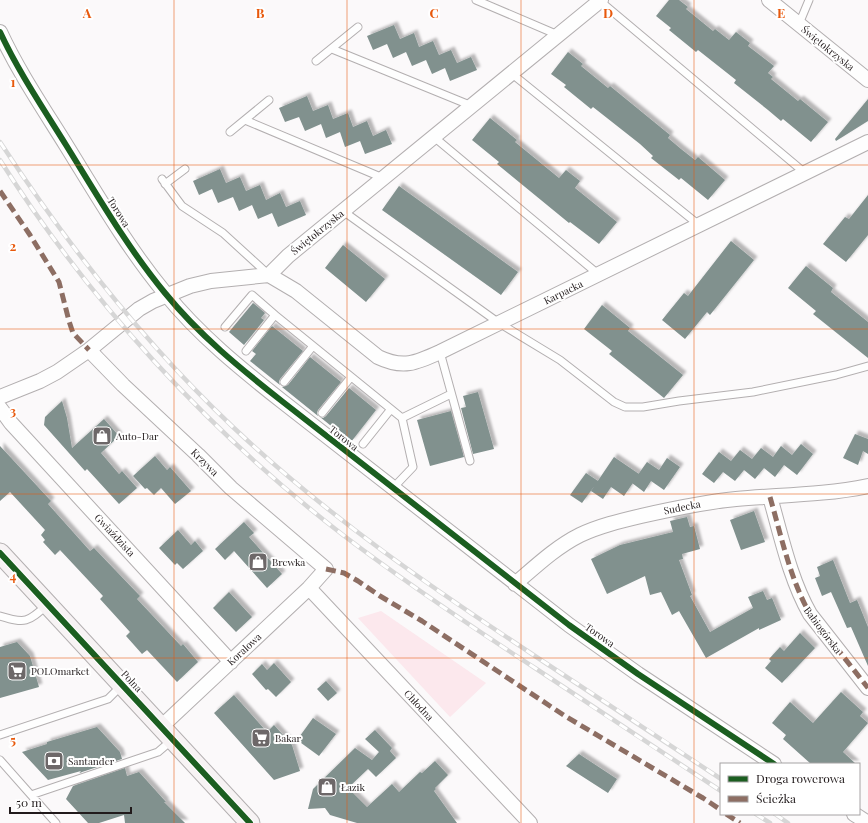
<svg xmlns="http://www.w3.org/2000/svg" width="868" height="823" font-family="'Playfair Display',serif">
<style>
.green{fill:#fce8ed}
.building{fill:#81918e;filter:url(#shadow)}
.lines{fill:none;stroke-linecap:round;stroke-linejoin:round}
.lane-casing{stroke:#b3afb0;stroke-width:9}
.street-casing{stroke:#b3afb0;stroke-width:16}
.secondary-casing{stroke:#b3afb0;stroke-width:21}
.lane{stroke:#fefefe;stroke-width:7}
.street{stroke:#fefefe;stroke-width:14}
.secondary{stroke:#f7f3f4;stroke-width:19}
.rail-casing{stroke:#d6d6d6;stroke-width:4.5}
.rail{stroke:#fff;stroke-width:3;stroke-dasharray:9;stroke-linecap:butt}
.quiet{stroke:#8d6e63;stroke-width:5;stroke-dasharray:10 5;stroke-linecap:butt}
.cycleway-casing{stroke:#fff;stroke-width:8}
.cycleway{stroke:#1b5e20;stroke-width:6}
.grid{fill:none;stroke:#e8590c;stroke-width:1;stroke-opacity:0.55}
.labels{text-anchor:middle;stroke-width:4;stroke-linejoin:round;paint-order:stroke}
.street-label{font-size:10px;fill:#211a1b;stroke:#fff}
.poi-label{font-size:10px;fill:#211a1b;stroke:#fff;text-anchor:start}
.grid-label{font-size:13px;text-anchor:middle;font-weight:bold;fill:#e8590c;stroke:#fff;stroke-width:4;stroke-linejoin:round;paint-order:stroke}
</style>
<defs>
<filter id="shadow"><feDropShadow dx="3.5" dy="-3.5" stdDeviation="1" flood-color="#0004"/></filter>
</defs>
<rect width="100%" height="100%" fill="#fbf9fa"/>
<!-- green -->
<path class="green" d="M381 611 486 683 450 717 358 618Z"/>
<!-- building -->
<path class="building" d="M669 0H679L688 7 686 9 713 31 715 29 729 40 736 32 750 43 748 46 774 66 768 73 773 77 771 79 798 101 800 99 828 122 811 142 783 119 781 121 768 110 734 83 736 80 698 50 696 52 669 30 671 28 656 16Z
M394 25 400 39 414 33 419 47 433 41 439 55 451 50 457 63 471 57 477 70 450 81 445 68 432 74 426 60 412 66 406 52 393 58 387 44 373 50 367 36Z
M568 52 583 64 581 66 608 88 610 86 670 135 668 138 681 149 695 160 698 157 725 180 708 200 681 178 679 180 651 158 653 156 640 144 593 107 591 109 564 87 566 85 551 74Z
M307 96 313 111 328 105 333 119 348 113 353 127 367 121 373 136 386 130 392 144 365 154 360 141 345 147 340 132 326 138 321 124 305 131 299 117 285 122 279 108Z
M868 99V121L836 141 835 139Z
M490 118 517 140 515 142 559 178 566 170 580 181 575 188 617 222 599 244 570 222 569 223 497 164 499 162 472 140Z
M220 169 226 183 240 177 246 191 260 185 266 200 280 193 286 207 300 201 306 215 278 227 272 213 258 219 252 205 239 211 233 197 218 203 212 189 199 195 193 181Z
M399 186 518 272 501 295 382 210Z
M868 195V235L846 262 823 244 845 217 849 219Z
M731 241 754 260 710 315 707 312 685 339 662 320 684 293 688 296Z
M343 245 385 279 366 302 325 268Z
M806 266 833 288 831 292 868 322V358L813 314 816 311 788 288Z
M253 303 265 313 261 318 264 320 244 345 229 332Z
M602 305 630 328 628 331 683 375 664 398 609 354 612 351 584 329Z
M272 326 303 351 280 379 279 382 280 385 250 361 256 354 252 351Z
M310 357 341 382 318 410 317 413 318 416 282 387 288 385Z
M349 388 376 410 351 442 320 417 323 418 326 416Z
M478 392 494 449 473 454 461 408 466 407 463 396Z
M62 401 67 418 72 448 104 419 119 436 101 453 119 474 122 471 137 488 119 504 87 469 85 471 44 425 45 417Z
M451 411 464 457 430 466 417 420Z
M855 434 868 439V454L863 451 858 465 843 458Z
M801 444 813 454 797 475 784 465 775 477 764 468 755 479 744 470 735 481 723 472 714 483 702 474 719 452 731 461 740 450 752 459 761 448 773 457 781 446 792 455Z
M0 446 51 501 48 504 90 551 94 548 140 596 137 599 181 646 183 644 198 662 177 682 147 650 142 654 126 636 130 632 100 599 103 596 60 550 55 555 43 542 45 540 41 535 45 530 10 492 0 501Z
M155 456 167 470 170 467 191 491 175 504 161 488 154 495 147 488 145 489 133 476Z
M614 457 639 474 624 496 611 487 603 499 591 491Z
M667 458 680 467 664 490 651 481 644 492 632 483 647 462 659 470Z
M586 473 598 481 582 503 570 495Z
M754 511 765 542 741 550 730 520Z
M687 517 690 527 694 526 700 549 682 554 683 559 679 560 692 595 690 596 710 632 753 608 748 597 763 591 767 600 772 598 781 620 759 630V628L706 658 679 611 672 615 661 592 650 595 645 576 607 594 591 559 620 545 673 532 670 521Z
M244 522 254 533 249 537 282 574 267 588 234 551 225 560 215 549Z
M178 530 191 545 195 541 203 551 183 569 177 563 175 565 159 548Z
M833 560 850 603 857 600 868 627V666L851 627 847 628 831 592 822 596 815 578 820 576 817 567Z
M229 592 252 617 236 632 213 608Z
M800 633 815 648 782 683 765 668 771 661 769 659 780 647 784 651Z
M17 642 30 656 39 687 0 698V647Z
M274 663 291 682 276 697 268 689 266 690 252 674 262 664 267 670Z
M326 681 337 693 328 701 317 689Z
M841 692 863 712 860 716 868 723 843 752 856 764H811L783 739 786 735 772 723 790 702 813 723Z
M234 695 267 732 274 725 292 745 300 771 274 780 214 713Z
M313 718 336 734 319 756 297 740Z
M97 727 120 752 122 759 79 773 81 771 48 780 22 752 47 744V742Z
M375 730 392 748 390 751 396 758 376 777 368 769 348 788 367 807 392 784 399 792 420 772 422 773 435 761 448 775 435 788 436 789 434 791 457 823H357L330 815 325 808 308 809 313 789 355 748 372 760 379 752 365 739Z
M579 754 617 779 608 793 566 766Z
M125 768 127 776 139 772 166 802H164L185 823H125L124 815 99 823H88L66 799 73 786Z"/>
<g class="lines">
<!-- lane casing -->
<g class="lane-casing">
<path id="lane" d="M476 0 558 35
M600 1 805 173
M799 24 809 0
M332 49 472 106
M316 61 358 27
M511 73 699 225
M245 120 383 178
M230 132 269 100
M434 137 598 274
M162 179 182 206 223 233 269 275
M165 184 185 169
M343 211 499 323 560 360 614 402 625 407H643L679 401 753 392 836 375 868 366
M225 327 252 295 275 315
M246 351 275 315 402 418 451 394
M440 352 470 461
M284 382 313 346
M322 413 351 377
M363 444 391 409
M393 488 413 467 402 418
M0 616C26 624 28 622 47 605
M0 735 108 699 122 685
M0 760 31 795
M56 823 31 795 158 752 172 740"/>
</g>
<!-- street casing -->
<g class="street-casing">
<path id="street" d="M769 0 868 80
M0 32C18 71 43 108 66 145 97 195 127 247 165 293 199 335 241 369 283 402L569 625 638 674 774 764
M269 275 296 291 378 357C403 369 416 363 440 352L868 142
M89 350 123 385 198 455 231 488 326 569 309 588 161 727
M0 397 40 381 57 372 89 350 139 309 153 301 190 286 211 281 269 275 288 256 601 0
M0 408 11 423 231 662
M770 497C781 535 790 579 810 614L868 688
M515 584C536 566 556 547 580 535 599 526 620 521 641 516 672 509 704 502 736 499 780 495 824 495 868 486
M309 588 530 823
M854 814 868 823"/>
</g>
<!-- secondary casing -->
<g class="secondary-casing">
<path id="secondary" d="M0 553 250 823"/>
</g>
<!-- lane -->
<use href="#lane" class="lane"/>
<!-- street -->
<use href="#street" class="street"/>
<!-- secondary -->
<use href="#secondary" class="secondary"/>
<!-- rail casing -->
<g class="rail-casing">
<path id="rail" d="M0 142C68 246 144 343 234 428 327 516 432 588 538 658 599 698 660 738 721 779
M0 160C90 302 209 432 343 535 406 583 472 627 538 670 599 711 660 751 721 791
M756 814 770 823
M775 814 788 823"/>
</g>
<!-- rail -->
<use href="#rail" class="rail"/>
<!-- quiet -->
<path class="quiet" d="M0 191 30 235 59 282 69 321 73 333 89 350
M770 497C781 535 790 579 810 614L868 688
M326 569 344 573 358 581 380 596 422 621 565 716 703 798 721 810
M726 814 740 823"/>
<!-- cycleway casing -->
<g class="cycleway-casing">
<path id="cycleway" d="M0 32C18 71 43 108 66 145 97 195 127 247 165 293 199 335 241 369 283 402L569 625 638 674 774 764
M0 553 250 823"/>
</g>
<!-- cycleway -->
<use href="#cycleway" class="cycleway"/>
</g>
<!-- grid -->
<path class="grid" d="M174 0V823M347 0V823M521 0V823M694 0V823M0 165H868M0 329H868M0 494H868M0 658H868"/>
<!-- icons -->
<defs>
<g id="shop-square" transform="scale(1)"><rect x="-9" y="-9" width="18" height="18" rx="4" fill="#6d6869" stroke="#fff"/><path d="M-5-2.5h2.3a2.7 3.5 0 0 1 5.4 0H5L5.5 6h-11ZM-1.5-2.5h3a1.5 2.3 0 0 0-3 0Z" fill="#fff"/></g>
<g id="supermarket-square" transform="scale(1)"><rect x="-9" y="-9" width="18" height="18" rx="4" fill="#6d6869" stroke="#fff"/><path d="M-6-5.5h2.5l.6 2H6L4.5 2H-2.5L-4.4-4H-6ZM-1.5 3.2a1.3 1.3 0 1 0 .1 0ZM3 3.2a1.3 1.3 0 1 0 .1 0Z" fill="#fff"/></g>
<g id="bank-square" transform="scale(1)"><rect x="-9" y="-9" width="18" height="18" rx="4" fill="#6d6869" stroke="#fff"/><path d="M-6-4H6V4H-6ZM0-2.3a2.3 2.3 0 1 0 0 4.6a2.3 2.3 0 1 0 0-4.6Z" fill="#fff"/></g>
</defs>
<g fill-rule="evenodd">
<use href="#shop-square" x="102" y="436"/>
<use href="#shop-square" x="258" y="562"/>
<use href="#supermarket-square" x="17" y="671"/>
<use href="#supermarket-square" x="261" y="738"/>
<use href="#bank-square" x="54" y="761"/>
<use href="#shop-square" x="327" y="787"/>
</g>
<g class="labels">
<!-- street labels -->
<g class="street-label">
<text transform="translate(828 48) rotate(39)" y="4">Świętokrzyska</text>
<text transform="translate(119 212) rotate(58)" y="4">Torowa</text>
<text transform="translate(317 232) rotate(-39)" y="4">Świętokrzyska</text>
<text transform="translate(563 292) rotate(-26)" y="4">Karpacka</text>
<text transform="translate(344 438) rotate(38)" y="4">Torowa</text>
<text transform="translate(205 462) rotate(45)" y="4">Krzywa</text>
<text transform="translate(682 507) rotate(-11)" y="4">Sudecka</text>
<text transform="translate(115 535) rotate(47)" y="4">Gwiaździsta</text>
<text transform="translate(823 630) rotate(53)" y="4">Babiogórska</text>
<text transform="translate(600 635) rotate(35)" y="4">Torowa</text>
<text transform="translate(244 649) rotate(-43)" y="4">Koralowa</text>
<text transform="translate(132 681) rotate(47)" y="4">Polna</text>
<text transform="translate(419 705) rotate(47)" y="4">Chłodna</text>
</g>
<!-- poi labels -->
<g class="poi-label">
<text x="116" y="440">Auto-Dar</text>
<text x="272" y="566">Brewka</text>
<text x="31" y="675">POLOmarket</text>
<text x="275" y="742">Bakar</text>
<text x="68" y="765">Santander</text>
<text x="341" y="791">Łazik</text>
</g>
</g>
<g class="grid-label">
<text x="87" y="18">A</text>
<text x="260" y="18">B</text>
<text x="434" y="18">C</text>
<text x="608" y="18">D</text>
<text x="781" y="18">E</text>
<text x="13" y="87">1</text>
<text x="13" y="251">2</text>
<text x="13" y="416">3</text>
<text x="13" y="581">4</text>
<text x="13" y="745">5</text>
</g>
<!-- legend -->
<rect x="720" y="763" width="140" height="52" fill="#ffffff" stroke="#a6a3a4"/>
<rect x="728" y="776" width="20" height="6" fill="#1b5e20" stroke="#a6a3a4"/>
<text x="756" y="783" font-size="12" fill="#211a1b">Droga rowerowa</text>
<rect x="728" y="796" width="20" height="6" fill="#8d6e63" stroke="#a6a3a4"/>
<text x="756" y="803" font-size="12" fill="#211a1b">Ścieżka</text>
<!-- scale -->
<path d="M10 807v6h121v-6" fill="none" stroke="#211a1b" stroke-width="2"/>
<text x="16" y="807" font-size="12" fill="#211a1b" stroke="#ffffff" stroke-width="3" paint-order="stroke">50 m</text>
</svg>
